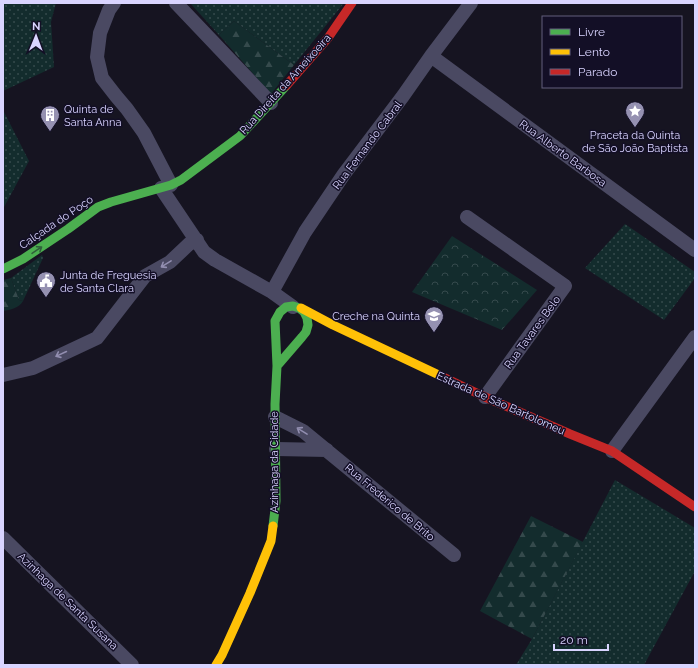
<svg xmlns="http://www.w3.org/2000/svg" width="698" height="668" font-family="Raleway,sans-serif">
<style>
.grass{fill:url(#grass-dots)}
.forest{fill:url(#forest-firs)}
.park{fill:url(#park-crowns)}
.lines{fill:none;stroke-linecap:round;stroke-linejoin:round}
.street{stroke:#4a4962;stroke-width:14}
.fast{stroke:#4caf50;stroke-width:9}
.slow{stroke:#ffc107;stroke-width:9}
.jam{stroke:#c62828;stroke-width:9}
.oneway{stroke:#305f3b}
.oneway2{stroke:#928eb0}
.labels{text-anchor:middle;stroke-width:3;stroke-linejoin:round;paint-order:stroke}
.street-label{font-size:11px;fill:#d9d4ff;stroke:#130f26}
.poi-label{font-size:11px;fill:#d9d4ff;stroke:#130f26;text-anchor:start}
</style>
<defs>
<pattern id="grass-dots" width="8" height="8" patternUnits="userSpaceOnUse"><rect width="8" height="8" fill="#132c2d"/><path d="M2 2h.1M6 6h.1" fill="none" stroke="#354a4c" stroke-width="1.8" stroke-linecap="round"/></pattern>
<pattern id="forest-firs" width="22" height="20" patternUnits="userSpaceOnUse"><rect width="22" height="20" fill="#132c2d"/><path d="M5 1l3.5 6h-7zM16 11l3.5 6h-7z" fill="#354a4c"/></pattern>
<pattern id="park-crowns" width="20" height="18" patternUnits="userSpaceOnUse"><rect width="20" height="18" fill="#132c2d"/><path d="M2 6a3 3 0 1 1 6 0M12 15a3 3 0 1 1 6 0" fill="none" stroke="#354a4c"/></pattern>
</defs>
<rect width="100%" height="100%" fill="#161421"/>
<!-- grass -->
<path class="grass" d="M3 3H56L51 22 54 67 3 91Z
M190 3H344L294 65 234 21 219 35Z
M3 110 29 161 3 209Z
M625 224 695 272V278L664 320 585 268Z
M42 255 43 258 23 301 19 300 11 278Z
M615 480 695 528V571L644 665H516L532 639Z"/>
<!-- forest -->
<path class="forest" d="M234 21 294 65 271 94 219 35Z
M11 278 19 300 23 301C19 308 10 310 3 311V280Z
M531 516 583 542 532 639 480 611Z"/>
<!-- park -->
<path class="park" d="M452 236 537 290 502 330 412 292Z"/>
<g class="lines">
<!-- street -->
<path class="street" d="M114 3 109 10 100 33 97 57 102 78 116 96 127 109 144 133 171 185
M176 3 271 103
M431 56 695 250
M161 188 204 252 215 260 272 292 293 307
M467 217 565 286 485 397
M272 292 305 232 344 174 403 96 431 56 471 3
M3 375 33 368 97 338 145 276 170 262 189 244 197 240
M275 417 303 431 454 555
M276 449 327 450
M612 451 695 337
M3 538 132 665"/>
<!-- fast -->
<path class="fast" d="M3 269 23 259 68 229 98 207 111 202 171 185 181 180 240 136 286 86
M273 526 276 501 275 404 277 366 275 321 280 312 286 307 293 306 299 308 304 312 307 318 308 325 306 332 302 337 277 366"/>
<!-- slow -->
<path class="slow" d="M301 308 333 325 441 376
M216 665 222 655 250 593 271 541 273 526"/>
<!-- jam -->
<path class="jam" d="M286 86 328 38 352 3
M441 376 485 397 570 434 612 451 695 507"/>
</g>
<!-- one-way arrows -->
<defs><path id="oneway-shaft" d="M-6 0H5M1.5-3L5.5 0L1.5 3" fill="none" stroke-width="1.6" stroke-linecap="round" stroke-linejoin="round"/></defs>
<use class="oneway" href="#oneway-shaft" transform="translate(37 250) rotate(-34)"/>
<g class="oneway2">
<use href="#oneway-shaft" transform="translate(166 264) rotate(148)"/>
<use href="#oneway-shaft" transform="translate(61 354) rotate(155)"/>
<use href="#oneway-shaft" transform="translate(302 431) rotate(-148)"/>
</g>
<!-- icons -->
<defs>
<g id="sight-pin" transform="scale(1)"><path d="M0 17L-7.5 6A9.5 9.5 0 1 1 7.5 6Z" fill="#9591b1" stroke="#130f26"/><path d="M0-6L1.8-2.2L6-1.7L2.9 1.2L3.7 5.4L0 3.3L-3.7 5.4L-2.9 1.2L-6-1.7L-1.8-2.2Z" fill="#fff"/></g>
<g id="building-pin" transform="scale(1)"><path d="M0 17L-7.5 6A9.5 9.5 0 1 1 7.5 6Z" fill="#9591b1" stroke="#130f26"/><path d="M-4-6H4V6H1V3H-1V6H-4ZM-2.5-4.3h1.7v1.8h-1.7ZM.8-4.3h1.7v1.8H.8ZM-2.5-1h1.7V.8h-1.7ZM.8-1h1.7V.8H.8Z" fill="#fff"/></g>
<g id="civic-pin" transform="scale(1)"><path d="M0 17L-7.5 6A9.5 9.5 0 1 1 7.5 6Z" fill="#9591b1" stroke="#130f26"/><path d="M-.6-6.5H3V-4.5H.6V-3L4-1V1h2V6H-6V1h2V-1L-.6-3ZM-1.2 2.5V6h2.4V2.5Z" fill="#fff"/></g>
<g id="school-pin" transform="scale(1)"><path d="M0 17L-7.5 6A9.5 9.5 0 1 1 7.5 6Z" fill="#9591b1" stroke="#130f26"/><path d="M0-5L7-2L0 1L-7-2ZM-4 1L0 2.5L4 1V4Q0 6-4 4Z" fill="#fff"/></g>
</defs>
<g fill-rule="evenodd">
<use href="#sight-pin" x="635" y="111"/>
<use href="#building-pin" x="50" y="115"/>
<use href="#civic-pin" x="46" y="281"/>
<use href="#school-pin" x="434" y="316"/>
</g>
<g class="labels">
<!-- street labels -->
<g class="street-label">
<text transform="translate(285 84) rotate(-48)" y="4">Rua Direita da Ameixoeira</text>
<text transform="translate(367 145) rotate(-53)" y="4">Rua Fernando Cabral</text>
<text transform="translate(563 153) rotate(36)" y="4">Rua Alberto Barbosa</text>
<text transform="translate(56 222) rotate(-34)" y="4">Calçada do Poço</text>
<text transform="translate(532 332) rotate(-54)" y="4">Rua Tavares Belo</text>
<text transform="translate(501 403) rotate(24)" y="4">Estrada de São Bartolomeu</text>
<text transform="translate(274 462) rotate(-90)" y="4">Azinhaga da Cidade</text>
<text transform="translate(390 502) rotate(40)" y="4">Rua Frederico de Brito</text>
<text transform="translate(68 601) rotate(44)" y="4">Azinhaga de Santa Susana</text>
</g>
<!-- poi labels -->
<g class="poi-label">
<text x="64" y="113">Quinta de<tspan x="64" dy="13">Santa Anna</tspan></text>
<text x="635" y="139" text-anchor="middle">Praceta da Quinta<tspan x="635" dy="13">de São João Baptista</tspan></text>
<text x="60" y="279">Junta de Freguesia<tspan x="60" dy="13">de Santa Clara</tspan></text>
<text x="420" y="320" text-anchor="end">Creche na Quinta</text>
</g>
</g>
<!-- border -->
<rect width="698" height="668" fill="none" stroke="#d9d4ff" stroke-width="8"/>
<!-- legend -->
<rect x="542" y="16" width="140" height="72" fill="#130f26" stroke="#625e7d"/>
<rect x="550" y="29" width="20" height="6" fill="#4caf50" stroke="#625e7d"/>
<text x="578" y="36" font-size="12" fill="#d9d4ff">Livre</text>
<rect x="550" y="49" width="20" height="6" fill="#ffc107" stroke="#625e7d"/>
<text x="578" y="56" font-size="12" fill="#d9d4ff">Lento</text>
<rect x="550" y="69" width="20" height="6" fill="#c62828" stroke="#625e7d"/>
<text x="578" y="76" font-size="12" fill="#d9d4ff">Parado</text>
<!-- north arrow -->
<g transform="translate(36 36) rotate(1)" stroke="#130f26" stroke-width="3" paint-order="stroke">
<path d="M0-3L7 15L0 10L-7 15Z" fill="#d9d4ff"/>
<text y="-6" font-size="11" font-weight="bold" text-anchor="middle" fill="#d9d4ff">N</text>
</g>
<!-- scale -->
<path d="M554 644v6h54v-6" fill="none" stroke="#d9d4ff" stroke-width="2"/>
<text x="560" y="644" font-size="12" fill="#d9d4ff" stroke="#130f26" stroke-width="3" paint-order="stroke">20 m</text>
</svg>
